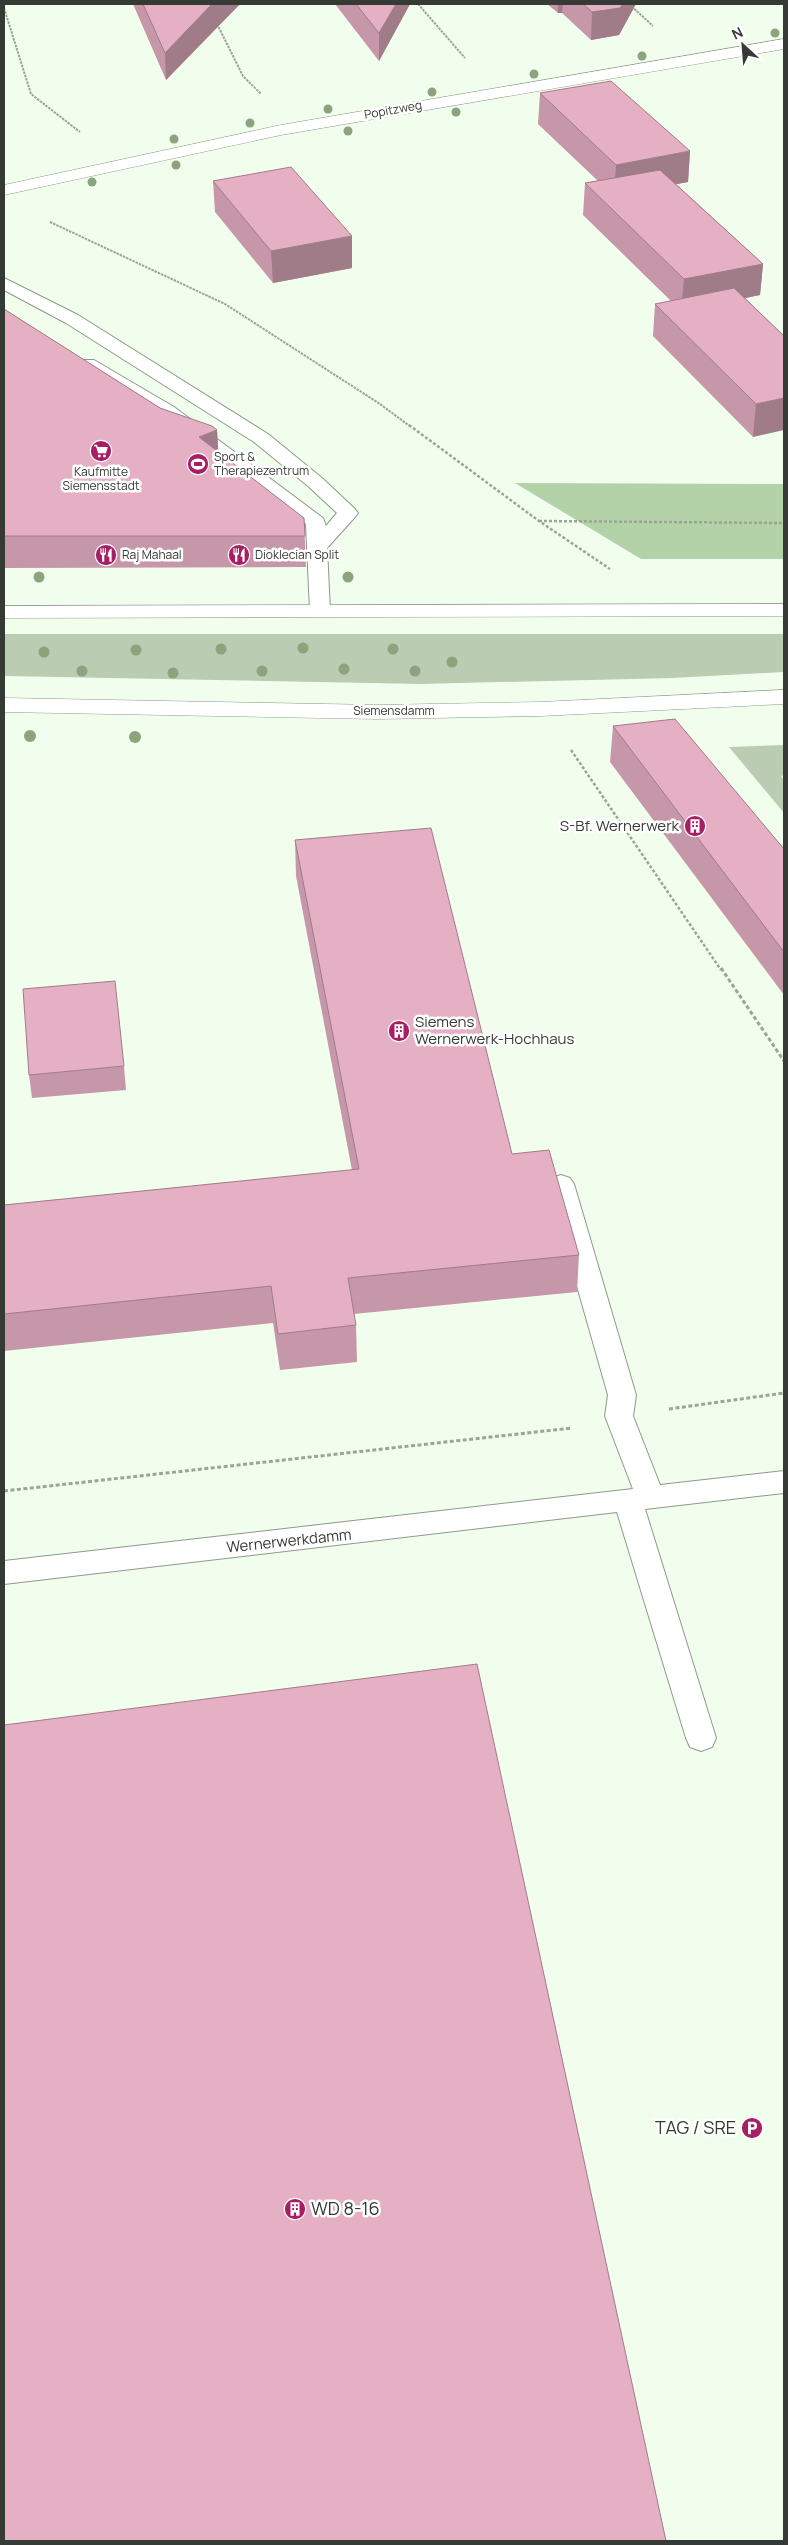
<svg xmlns="http://www.w3.org/2000/svg" width="788" height="2545" font-family="Manrope,sans-serif">
<style>
.green{fill:#baccb2}
.forest{fill:#b4d2a7}
.lines{fill:none;stroke-linecap:round;stroke-linejoin:round}
.lane-casing{stroke:#8e998a;stroke-width:2}
.street-casing{stroke:#8e998a;stroke-width:1}
.secondary-casing{stroke:#8e998a;stroke-width:1}
.path-far2{stroke:#9ca498;stroke-width:2;stroke-dasharray:2.5 1;stroke-linecap:butt}
.path-far1{stroke:#9ca498;stroke-width:2.5;stroke-dasharray:3 2;stroke-linecap:butt}
.path{stroke:#9ca498;stroke-width:3;stroke-dasharray:4 2.5;stroke-linecap:butt}
.lane{fill:#fff;fill-rule:evenodd}
.street{fill:#fff;fill-rule:evenodd}
.secondary{fill:#fff;fill-rule:evenodd}
.tree{fill:#8ba47d}
.wall{fill:#c597a8}
.shaded-wall{fill:#a07b88}
.building{fill:#e5b0c3;stroke:#a07b88}
.labels{text-anchor:middle;stroke-width:5;stroke-linejoin:round;paint-order:stroke}
.far-street-label{font-size:12px;fill:#363a34;stroke:#fff}
.far-poi-label{font-size:12px;fill:#363a34;stroke:#fff;text-anchor:start}
.poi-label{font-size:15px;fill:#363a34;stroke:#fff;text-anchor:end}
.street-label{font-size:15px;fill:#363a34;stroke:#fff}
.near-poi-label{font-size:18px;fill:#363a34;stroke:#fff;text-anchor:end}
</style>
<rect width="100%" height="100%" fill="#f2feed"/>
<!-- green -->
<path class="green" d="M4 634H784V672L673 678 420 684 4 676Z
M784 745V775L781 776 784 780V813L729 747Z"/>
<!-- forest -->
<path class="forest" d="M515 483 784 484V559H641Z"/>
<g class="lines">
<!-- lane casing -->
<g class="lane-casing">
<path id="lane" d="M4 278 78 315 268 434 322 478 355 509 358 513 355 517 327 548 330 611 327 615H313L310 611 306 524 162 415 82 368 79 364 82 360H94L174 407 323 518 326 526 337 513 308 486 254 442 66 323 4 290Z
M561 1175 570 1178 574 1184 636 1395 633 1416 660 1485 784 1471V1493L645 1509 716 1738 712 1747 701 1751 690 1747 686 1738 617 1512 4 1584V1561L633 1489 605 1416 608 1395 548 1184 552 1178Z"/>
</g>
<!-- street casing -->
<g class="street-casing">
<path id="street" d="M784 39V49L281 135 4 195V185L281 125Z"/>
</g>
<!-- secondary casing -->
<g class="secondary-casing">
<path id="secondary" d="M784 604V616L4 618V606Z
M784 690V704L541 716 378 719 4 712V698L378 705 541 702Z"/>
</g>
<!-- path-far2 -->
<path class="path-far2" d="M418 4 465 58
M629 4 653 26
M4 8 31 94 80 132
M217 24 243 76 261 94
M50 222 225 304 380 404 411 427"/>
<!-- path-far1 -->
<path class="path-far1" d="M409 425 539 521 610 569
M539 521 784 523
M571 750 721 970"/>
<!-- path -->
<path class="path" d="M721 968 784 1061
M669 1409 784 1393
M4 1491 572 1428"/>
<!-- lane -->
<use href="#lane" class="lane"/>
<!-- street -->
<use href="#street" class="street"/>
<!-- secondary -->
<use href="#secondary" class="secondary"/>
</g>
<!-- trees -->
<g class="tree">
<circle cx="775" cy="33" r="4.5"/>
<circle cx="642" cy="56" r="4.5"/>
<circle cx="534" cy="74" r="4.5"/>
<circle cx="432" cy="92" r="4.5"/>
<circle cx="328" cy="109" r="4.5"/>
<circle cx="456" cy="112" r="4.5"/>
<circle cx="250" cy="123" r="4.5"/>
<circle cx="348" cy="131" r="4.5"/>
<circle cx="174" cy="139" r="4.5"/>
<circle cx="176" cy="165" r="4.5"/>
<circle cx="92" cy="182" r="4.5"/>
<circle cx="39" cy="577" r="5.5"/>
<circle cx="348" cy="577" r="5.5"/>
<circle cx="303" cy="648" r="5.5"/>
<circle cx="221" cy="649" r="5.5"/>
<circle cx="393" cy="649" r="5.5"/>
<circle cx="136" cy="650" r="5.5"/>
<circle cx="44" cy="652" r="5.5"/>
<circle cx="452" cy="662" r="5.5"/>
<circle cx="344" cy="669" r="5.5"/>
<circle cx="82" cy="671" r="5.5"/>
<circle cx="262" cy="671" r="5.5"/>
<circle cx="415" cy="671" r="5.5"/>
<circle cx="173" cy="673" r="5.5"/>
<circle cx="30" cy="736" r="6"/>
<circle cx="135" cy="737" r="6"/>
</g>
<!-- wall -->
<path class="wall" d="M133 4H240L166 80Z
M335 4H410L379 61Z
M547 4H636L619 35 591 40 562 13H558Z
M540 93 690 151 688 182 676 184 763 264 760 295 745 298 784 336 753 437 653 336 655 304 671 301 583 215 585 183 598 181 538 124Z
M213 181 352 236V268L273 283 215 212Z
M4 309 160 408 217 430 218 452 304 518 306 567 4 568Z
M613 726 784 849V995L610 762Z
M295 840 512 1154 579 1255 577 1292 354 1314 356 1325 357 1362 280 1370 273 1323 4 1351V1205L352 1170 296 876Z
M124 1066 126 1090 32 1098 29 1075Z"/>
<!-- shaded-wall -->
<path class="shaded-wall" d="M212 4H240L166 80 165 53Z
M396 4H410L379 61V33Z
M558 4H563L562 13H558Z
M623 4H636L619 35 591 40 592 12Z
M690 151 688 182 614 196 616 165Z
M352 236V268L273 283 271 251Z
M763 264 760 295 681 311 684 279Z
M784 398V430L753 437 756 404Z
M217 430 219 460 199 437Z"/>
<!-- building -->
<path class="building" d="M143 4H212L165 53Z
M356 4H396L379 33Z
M583 4H623L620 8 592 12Z
M611 81 690 151 616 165 540 93Z
M291 167 352 236 271 251 213 181Z
M660 170 763 264 684 279 585 183Z
M734 288 784 336V398L756 404 655 304Z
M4 309 160 408 212 426 217 430 199 437 304 518 305 536H4Z
M675 719 784 849V952L613 726Z
M431 828 512 1154 549 1150 579 1255 348 1278 356 1325 278 1334 271 1286 4 1314V1205L359 1169 295 840Z
M115 981 124 1066 29 1075 23 989Z
M477 1664 666 2541H4V1725Z"/>
<!-- icons -->
<defs>
<g id="supermarket-disc" transform="scale(1.125)"><circle r="9.5" fill="#a71e65" stroke="#fff"/><path d="M-6-5.5h2.5l.6 2H6L4.5 2H-2.5L-4.4-4H-6ZM-1.5 3.2a1.3 1.3 0 1 0 .1 0ZM3 3.2a1.3 1.3 0 1 0 .1 0Z" fill="#fff"/></g>
<g id="stadium-disc" transform="scale(1.125)"><circle r="9.5" fill="#a71e65" stroke="#fff"/><path d="M0-5a6.5 5 0 1 0 0 10a6.5 5 0 1 0 0-10ZM-3.5-1.8h7v3.6h-7Z" fill="#fff"/></g>
<g id="restaurant-disc" transform="scale(1.125)"><circle r="9.5" fill="#a71e65" stroke="#fff"/><path d="M-5-6h1v4h1v-4h1v4h1v-4h1v5L-1.5 .5V6h-2V.5L-5-1ZM5-6V6H3V1.5H1.5Q1.5-4 5-6Z" fill="#fff"/></g>
<g id="building-disc" transform="scale(1.125)"><circle r="9.5" fill="#a71e65" stroke="#fff"/><path d="M-4-6H4V6H1V3H-1V6H-4ZM-2.5-4.3h1.7v1.8h-1.7ZM.8-4.3h1.7v1.8H.8ZM-2.5-1h1.7V.8h-1.7ZM.8-1h1.7V.8H.8Z" fill="#fff"/></g>
<g id="parking-disc" transform="scale(1.125)"><circle r="9.5" fill="#a71e65" stroke="#fff"/><path d="M-3.5-5.5H1a3.5 3.5 0 0 1 0 7H-1V5.5H-3.5ZM-1-3.4V-.6H.8a1.4 1.4 0 0 0 0-2.8Z" fill="#fff"/></g>
</defs>
<g fill-rule="evenodd">
<use href="#supermarket-disc" x="101" y="451"/>
<use href="#stadium-disc" x="198" y="464"/>
<use href="#restaurant-disc" x="106" y="555"/>
<use href="#restaurant-disc" x="239" y="555"/>
<use href="#building-disc" x="695" y="826"/>
<use href="#building-disc" x="399" y="1031"/>
<use href="#parking-disc" x="752" y="2128"/>
<use href="#building-disc" x="295" y="2209"/>
</g>
<g class="labels">
<!-- far-street labels -->
<g class="far-street-label">
<text transform="translate(393 110) rotate(-10)" y="4">Popitzweg</text>
<text x="394" y="715">Siemensdamm</text>
</g>
<!-- far-poi labels -->
<g class="far-poi-label">
<text x="214" y="461">Sport &amp;<tspan x="214" dy="14">Therapiezentrum</tspan></text>
<text x="101" y="476" text-anchor="middle">Kaufmitte<tspan x="101" dy="14">Siemensstadt</tspan></text>
<text x="122" y="559">Raj Mahaal</text>
<text x="255" y="559">Dioklecian Split</text>
</g>
<!-- poi labels -->
<g class="poi-label">
<text x="679" y="831">S-Bf. Wernerwerk</text>
<text x="415" y="1027" text-anchor="start">Siemens<tspan x="415" dy="17">Wernerwerk-Hochhaus</tspan></text>
</g>
<!-- street labels -->
<g class="street-label">
<text transform="translate(289 1541) rotate(-6)" y="5">Wernerwerkdamm</text>
</g>
<!-- near-poi labels -->
<g class="near-poi-label">
<text x="736" y="2134">TAG / SRE</text>
<text x="311" y="2215" text-anchor="start">WD 8-16</text>
</g>
</g>
<!-- border -->
<rect width="788" height="2545" fill="none" stroke="#363a34" stroke-width="10"/>
<!-- north arrow -->
<g transform="translate(743 45) rotate(334)" stroke="#ffffff" stroke-width="4" paint-order="stroke">
<path d="M0-4L9 19L0 12L-9 19Z" fill="#363a34"/>
<text y="-8" font-size="14" font-weight="bold" text-anchor="middle" fill="#363a34">N</text>
</g>
</svg>
